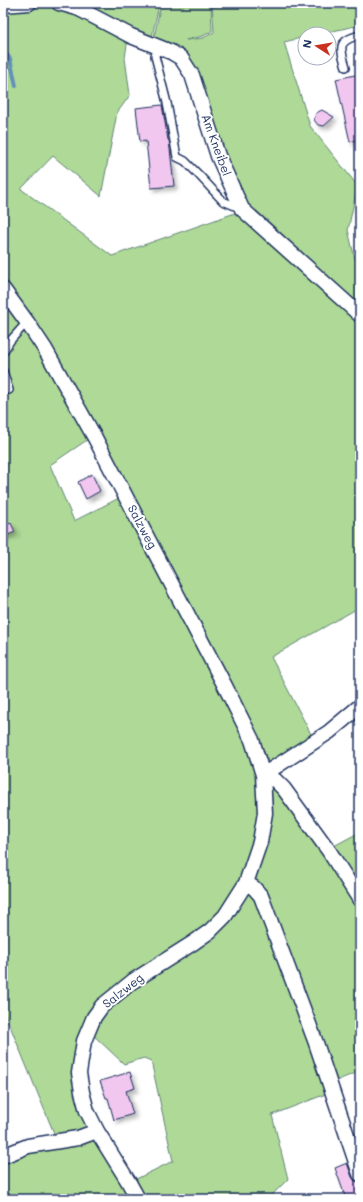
<svg xmlns="http://www.w3.org/2000/svg" width="363" height="1202" font-family="Mali,sans-serif">
<style>
.green{fill:#aed997;stroke:#64847a}
.lines{fill:none;stroke-linecap:round;stroke-linejoin:round}
.stream{stroke:#6390b8;stroke-width:4}
.building{fill:#f1c7ef;stroke:#1b2f5e;filter:url(#shadow)}
.service-casing{stroke:#1b2f5e;stroke-width:10}
.minor-casing{stroke:#1b2f5e;stroke-width:17}
.service{stroke:#fff;stroke-width:7}
.minor{stroke:#fff;stroke-width:14}
.labels{text-anchor:middle;stroke-width:4;stroke-linejoin:round;paint-order:stroke}
.street-label{font-size:12px;fill:#1b2f5e;stroke:#fff}
</style>
<defs>
<filter id="shadow"><feDropShadow dx="3.5" dy="3.5" stdDeviation="2" flood-color="#0004"/></filter>
</defs>
<rect width="100%" height="100%" fill="#fff"/>
<filter id="ink" filterUnits="userSpaceOnUse"><feTurbulence type="fractalNoise" baseFrequency=".025" numOctaves="2"/><feDisplacementMap in="SourceGraphic" scale="8" xChannelSelector="R" yChannelSelector="G"/><feConvolveMatrix kernelMatrix="1 2 1 2 8 2 1 2 1" color-interpolation-filters="sRGB"/></filter>
<g filter="url(#ink)">
<!-- green -->
<path class="green" d="M68 3H211L212 31 203 36 186 40 203 38 214 32 212 3H360V25L319 34H305V37L284 42 310 126 357 185V188L348 230 355 259 360 258V309L244 204 223 156 208 108 206 93 193 72 153 42 160 8 159 5 151 41Z
M47 4 64 6 128 38 125 58 130 95 117 113 101 196 53 156 21 189 112 256 235 213 243 216 360 319V607L271 657 313 738 269 763 205 634 49 345 31 315 3 279V8Z
M3 296 26 326 90 438 50 465 74 521 121 497 263 776 257 840 240 882 259 896 331 1092 272 1115 288 1179 268 1199H144L134 1180 173 1161 151 1061 144 1058 124 1064 91 1033 105 1010 174 947 122 980 99 1003 76 1053 89 1131 56 1138 3 1009Z
M269 782 278 790 360 903V1071L331 1083 253 873Z
M360 832V895L330 848Z
M96 1137 133 1199H3V1159Z"/>
<g class="lines">
<!-- stream -->
<path class="stream" d="M3 49 10 59 16 86"/>
</g>
<!-- building -->
<path class="building" d="M360 74V139L350 142 336 79Z
M162 105 168 140H169L174 186 151 188 146 141 140 142 136 108Z
M322 110 334 117 324 126 318 125 314 120 316 113Z
M92 474 100 491 86 499 78 482Z
M11 523 15 532 3 537V526Z
M130 1072 135 1088 126 1091 133 1114 114 1120 108 1098H106L100 1081Z
M347 1163 352 1177 355 1181 360 1182V1199H346L335 1168Z"/>
<g class="lines">
<!-- service casing -->
<g class="service-casing">
<path id="service" d="M158 46 155 56 167 103 177 157 185 161 198 174 223 201 242 209
M346 67C340 47 337 41 360 35
M3 352 10 341 27 322
M3 371 9 390"/>
</g>
<!-- minor casing -->
<g class="minor-casing">
<path id="minor" d="M59 3 77 8 89 14 131 36 171 52 181 58 192 75 218 156 242 209 360 315
M3 5 29 3
M3 289 27 322 45 349 95 438 225 686 252 740 263 775 265 813 260 842 246 883 225 916 210 931 193 943 133 981 102 1006 94 1017 84 1041 79 1073 82 1092 87 1111 97 1131 128 1181 138 1199
M263 775 275 780 284 789 329 851 360 900
M263 775 329 732 360 706
M246 883 254 888 261 896 316 1043 360 1174
M3 1156 28 1146 78 1138 97 1131"/>
</g>
<!-- service -->
<use href="#service" class="service"/>
<!-- minor -->
<use href="#minor" class="minor"/>
</g>
</g>
<g class="labels">
<!-- street labels -->
<g class="street-label">
<text transform="translate(216 145) rotate(70)" y="4">Am Kneibel</text>
<text transform="translate(142 527) rotate(62)" y="4">Salzweg</text>
<text transform="translate(123 991) rotate(-38)" y="4">Salzweg</text>
</g>
</g>
<!-- margin -->
<rect width="363" height="1202" fill="none" stroke="#fff" stroke-width="16"/>
<rect x="8" y="8" width="347" height="1186" fill="none" stroke="#1b2f5e" stroke-width="1.5" filter="url(#ink)"/>
<!-- north arrow -->
<g transform="translate(317 46) rotate(282)"><circle r="19" fill="#ffffff" stroke="#a4acbf"/>
<path d="M0-3L7 15L0 10L-7 15Z" fill="#c8321e"/>
<text y="-6" font-size="11" font-weight="bold" text-anchor="middle" fill="#1b2f5e">N</text>
</g>
</svg>
